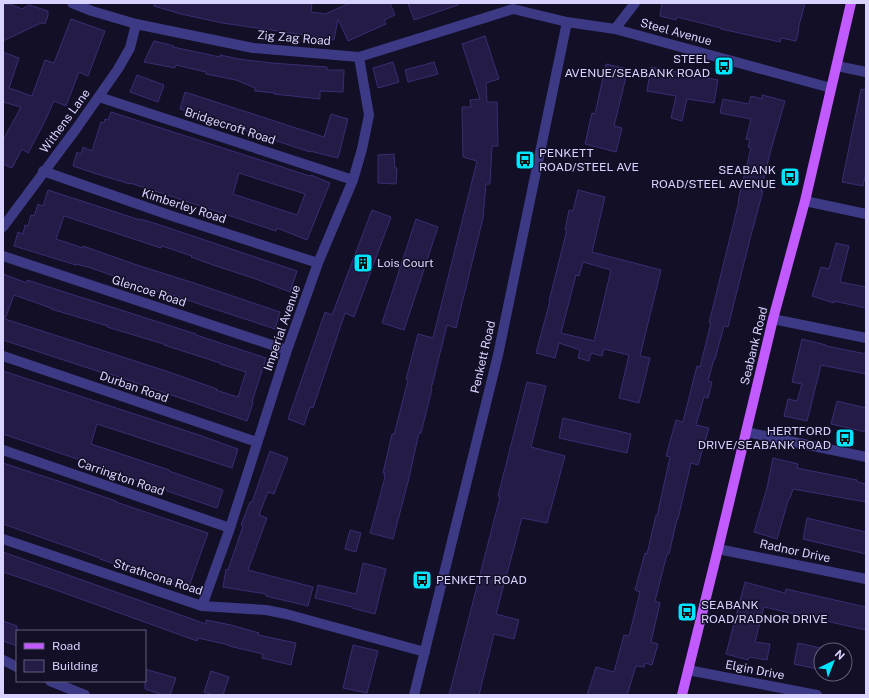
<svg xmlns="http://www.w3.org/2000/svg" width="869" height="698" font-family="'Public Sans',sans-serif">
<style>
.building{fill:#241b47;stroke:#3b2d73;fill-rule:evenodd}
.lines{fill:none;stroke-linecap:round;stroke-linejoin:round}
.minor{stroke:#3d3a85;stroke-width:10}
.primary{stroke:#c25bff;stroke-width:10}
.labels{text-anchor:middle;stroke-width:3;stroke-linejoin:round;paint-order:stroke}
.street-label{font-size:12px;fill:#d9d4ff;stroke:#130f26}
.poi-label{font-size:12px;fill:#d9d4ff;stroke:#130f26;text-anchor:start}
</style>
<rect width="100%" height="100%" fill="#130f26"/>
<!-- building -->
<path class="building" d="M155 3H312L311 12 325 14 350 3H390L395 15 384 20 386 24 348 41 338 19 334 40 298 34 222 23 181 14 154 6Z
M408 3H458V5L414 20Z
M662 3H805L798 29H799L796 41 781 38 780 42 721 29V28L677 17 676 20 660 16Z
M10 4 22 9 29 5 48 11V16L45 24 41 23 3 41V5Z
M71 19 105 31 88 76 79 72 66 106 54 101 44 123 28 153 22 149 12 168 3 164V140L21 107 3 102V52L19 58 9 88 32 96 45 60 54 63Z
M485 36 499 79 486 83 487 102H497L498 146H492L490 184H486L483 218 456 328 447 325 431 389H432L421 433H419L408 482 393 539 370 533 385 477 384 476 385 473H383L392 434H394L395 431 408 380 406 379 418 334 433 338 477 161 463 157 462 107H471L470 100 480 99 462 44Z
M154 41 174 46 173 47 220 57V55L239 59 271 63 327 67V70H344L343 92 320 91V99L274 94 275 93 255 91V88L236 80 206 74V72L176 65 175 68 144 62Z
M393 62 399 82 378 88 373 68Z
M434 62 438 74 408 82 405 70Z
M606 64 628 69 614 126 622 128 616 152 585 144 592 113 595 114Z
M651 67 718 80 714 103 687 99 682 121 671 118 676 96 647 91Z
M137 75 164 85 158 102 130 92Z
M861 89 866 90V172L863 186 842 182Z
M185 92 324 137 331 114 348 119 338 158 310 151V152L180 109Z
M762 95 785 101 770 153 761 191H763L751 235 728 327 724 326 715 359H714L708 381 712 382 708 398 704 397 696 425 709 428 698 465 691 463 678 519H677L669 554H667L655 601 660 603 651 642 658 644 652 665 645 663 644 667 636 666 627 695H587L596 667 614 672 624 635 629 636 640 592 635 590 645 553 647 554 656 515 657 516 670 457 666 456 676 420 683 422 697 366 700 367 711 323H709L739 201H738L751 148 748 147 750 140 746 139 751 119 720 113 723 99 749 104 751 96 762 99Z
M111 112 310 176 311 175 330 183 307 240 277 228 276 231 179 199H180L130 183V184L100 175 73 166 77 152 81 154 83 147 92 151 101 122 104 123 105 119 108 120ZM239 173 305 194 297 215 233 194Z
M394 154 395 168H397L396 184 378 183V155Z
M48 190 140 220V219L157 224 297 271 290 292 253 278 216 266 191 257 192 256 162 246 161 248 64 216 56 239 83 248V246L137 265 194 283 280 312 275 329 160 291 159 292 134 283 91 268 76 264V265L14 246 18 232 23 234 25 225 28 226 31 215 34 216 38 204 43 206Z
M578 190 605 197 592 252 661 270 640 356 650 358 639 403 619 398 629 355 604 349 602 356 591 353 589 361 578 358 580 350 559 343 555 358 536 353 550 301H549L567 230H565L569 210 573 211ZM583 262 611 270 594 341 561 333 576 275 579 276Z
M372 210 391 217 354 317 345 313 313 408 310 407 304 425 288 419 325 312 332 315Z
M416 219 438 227 404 330 382 323Z
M836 243 849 246 840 282 866 287V308L834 301V303L812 296 821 267 829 269Z
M3 274 27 283V280L55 289 196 334V335L266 358 252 402 253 403 247 421 122 378 110 374 109 375 3 340ZM14 295 51 308V309L108 326 107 327 164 344V345L220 363V364L246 372 238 397 216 390 217 389 166 371 5 319Z
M802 339 826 345V346L866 354V374L821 365 807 421 784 416 788 399 797 401 802 384 792 382Z
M3 371 199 435 238 449 232 468 97 424 91 444 169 470V471L223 490 217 508 167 491V490L113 472V471L3 434Z
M527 382 546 386 531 447 565 456 547 523 522 518 496 614 519 620 514 639 494 634 479 695H449L500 497 498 496Z
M837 401 866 408V432L831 424Z
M563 418 631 434 627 453 559 438Z
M270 451 288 458 274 494 268 492 259 515 267 518 248 570 313 587 308 606 266 596V594L223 587 226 569 228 570 243 526 241 525 250 502H252Z
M773 458 798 464 797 468 857 480V482L866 484V502L793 489 790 498H789L777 539 754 532 767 488Z
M3 463 64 483 116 501V502L208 533 188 589 126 568 100 559V558L3 524Z
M807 518 866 532V554L803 539Z
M350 530 361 533 356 552 345 549Z
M3 552 206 624V620L231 625 259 633 258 635 296 643 291 665 262 658 263 654 229 646V645L198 638 197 641 56 590 3 572Z
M363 563 386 569 375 614 352 608V607L315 598 318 585 356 594Z
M745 582 785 593 786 589 866 607V630L764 607 755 642 770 644 767 660 749 657 748 660 726 654Z
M3 621 17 626V646L3 641Z
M798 643 821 648V670L794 664Z
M353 645 378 651 367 693 343 688Z
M145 669 176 678 170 695H163L145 689Z
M211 671 229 677 223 695H213L204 692Z"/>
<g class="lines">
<!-- minor -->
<path class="minor" d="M72 3 92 11 136 24 253 48 359 57 513 9
M513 9 567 22 615 29 831 88
M615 29 635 3
M837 66 866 72
M99 97 353 180
M43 171 169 215 318 263
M805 201 866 214
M3 227 76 129 118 69 130 48 136 24
M3 256 287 350
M773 319 866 338
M3 356 257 442
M746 432 866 457
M3 450 230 528
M3 539 202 606 266 610 286 614 425 652
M718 549 866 579
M202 606 230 528 287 350 318 263 353 180 362 149 369 115 359 57
M3 660 17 667
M688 670 817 695
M50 681 85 695
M414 695 498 355 567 22"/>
<!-- primary -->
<path class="primary" d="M682 695 718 549 746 432 773 319 805 201 851 3"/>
</g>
<!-- icons -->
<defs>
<g id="bus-square" transform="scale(1)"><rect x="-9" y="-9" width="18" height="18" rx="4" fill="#00e5ff" stroke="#130f26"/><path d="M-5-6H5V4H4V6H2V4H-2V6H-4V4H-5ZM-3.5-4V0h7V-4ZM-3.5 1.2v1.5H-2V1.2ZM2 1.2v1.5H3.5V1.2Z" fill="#111"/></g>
<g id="building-square" transform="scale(1)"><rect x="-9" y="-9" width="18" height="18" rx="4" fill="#00e5ff" stroke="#130f26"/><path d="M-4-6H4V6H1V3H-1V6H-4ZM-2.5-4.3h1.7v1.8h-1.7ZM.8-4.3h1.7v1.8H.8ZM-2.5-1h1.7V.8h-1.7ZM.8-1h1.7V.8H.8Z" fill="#111"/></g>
</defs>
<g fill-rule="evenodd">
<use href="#bus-square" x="724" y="66"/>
<use href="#bus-square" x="525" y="160"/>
<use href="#bus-square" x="790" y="177"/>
<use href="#building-square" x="363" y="263"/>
<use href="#bus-square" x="845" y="438"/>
<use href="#bus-square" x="422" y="580"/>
<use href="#bus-square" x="687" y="612"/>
</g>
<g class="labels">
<!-- street labels -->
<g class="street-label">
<text transform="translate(676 32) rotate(15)" y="4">Steel Avenue</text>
<text transform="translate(294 38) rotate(5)" y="4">Zig Zag Road</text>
<text transform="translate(65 121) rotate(-54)" y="4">Withens Lane</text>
<text transform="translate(230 126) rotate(18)" y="4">Bridgecroft Road</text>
<text transform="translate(184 206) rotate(18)" y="4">Kimberley Road</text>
<text transform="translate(149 291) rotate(18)" y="4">Glencoe Road</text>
<text transform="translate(282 328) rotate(-71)" y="4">Imperial Avenue</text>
<text transform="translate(754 346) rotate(-76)" y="4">Seabank Road</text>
<text transform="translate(483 357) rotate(-77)" y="4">Penkett Road</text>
<text transform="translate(134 387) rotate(19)" y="4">Durban Road</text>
<text transform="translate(121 477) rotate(19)" y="4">Carrington Road</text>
<text transform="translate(795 551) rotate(12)" y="4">Radnor Drive</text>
<text transform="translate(158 577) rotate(18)" y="4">Strathcona Road</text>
<text transform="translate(755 670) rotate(11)" y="4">Elgin Drive</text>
</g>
<!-- poi labels -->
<g class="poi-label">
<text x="710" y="63" text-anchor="end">STEEL<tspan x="710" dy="14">AVENUE/SEABANK ROAD</tspan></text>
<text x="539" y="157">PENKETT<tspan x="539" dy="14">ROAD/STEEL AVE</tspan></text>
<text x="776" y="174" text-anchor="end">SEABANK<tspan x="776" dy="14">ROAD/STEEL AVENUE</tspan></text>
<text x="377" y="267">Lois Court</text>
<text x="831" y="435" text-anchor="end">HERTFORD<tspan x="831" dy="14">DRIVE/SEABANK ROAD</tspan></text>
<text x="436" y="584">PENKETT ROAD</text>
<text x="701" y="609">SEABANK<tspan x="701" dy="14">ROAD/RADNOR DRIVE</tspan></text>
</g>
</g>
<!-- border -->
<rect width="869" height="698" fill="none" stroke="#d9d4ff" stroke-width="8"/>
<!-- legend -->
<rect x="16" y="630" width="130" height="52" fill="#130f26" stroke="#625e7d"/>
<rect x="24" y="643" width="20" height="6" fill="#c25bff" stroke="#625e7d"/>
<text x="52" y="650" font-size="12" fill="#d9d4ff">Road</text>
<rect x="24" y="660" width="20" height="12" fill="#241b47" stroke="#625e7d"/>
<text x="52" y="670" font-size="12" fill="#d9d4ff">Building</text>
<!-- north arrow -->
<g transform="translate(833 662) rotate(43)"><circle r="19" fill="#130f26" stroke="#625e7d"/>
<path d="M0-3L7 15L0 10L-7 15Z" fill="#00e5ff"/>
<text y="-6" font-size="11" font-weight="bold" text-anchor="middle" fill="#d9d4ff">N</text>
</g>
</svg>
